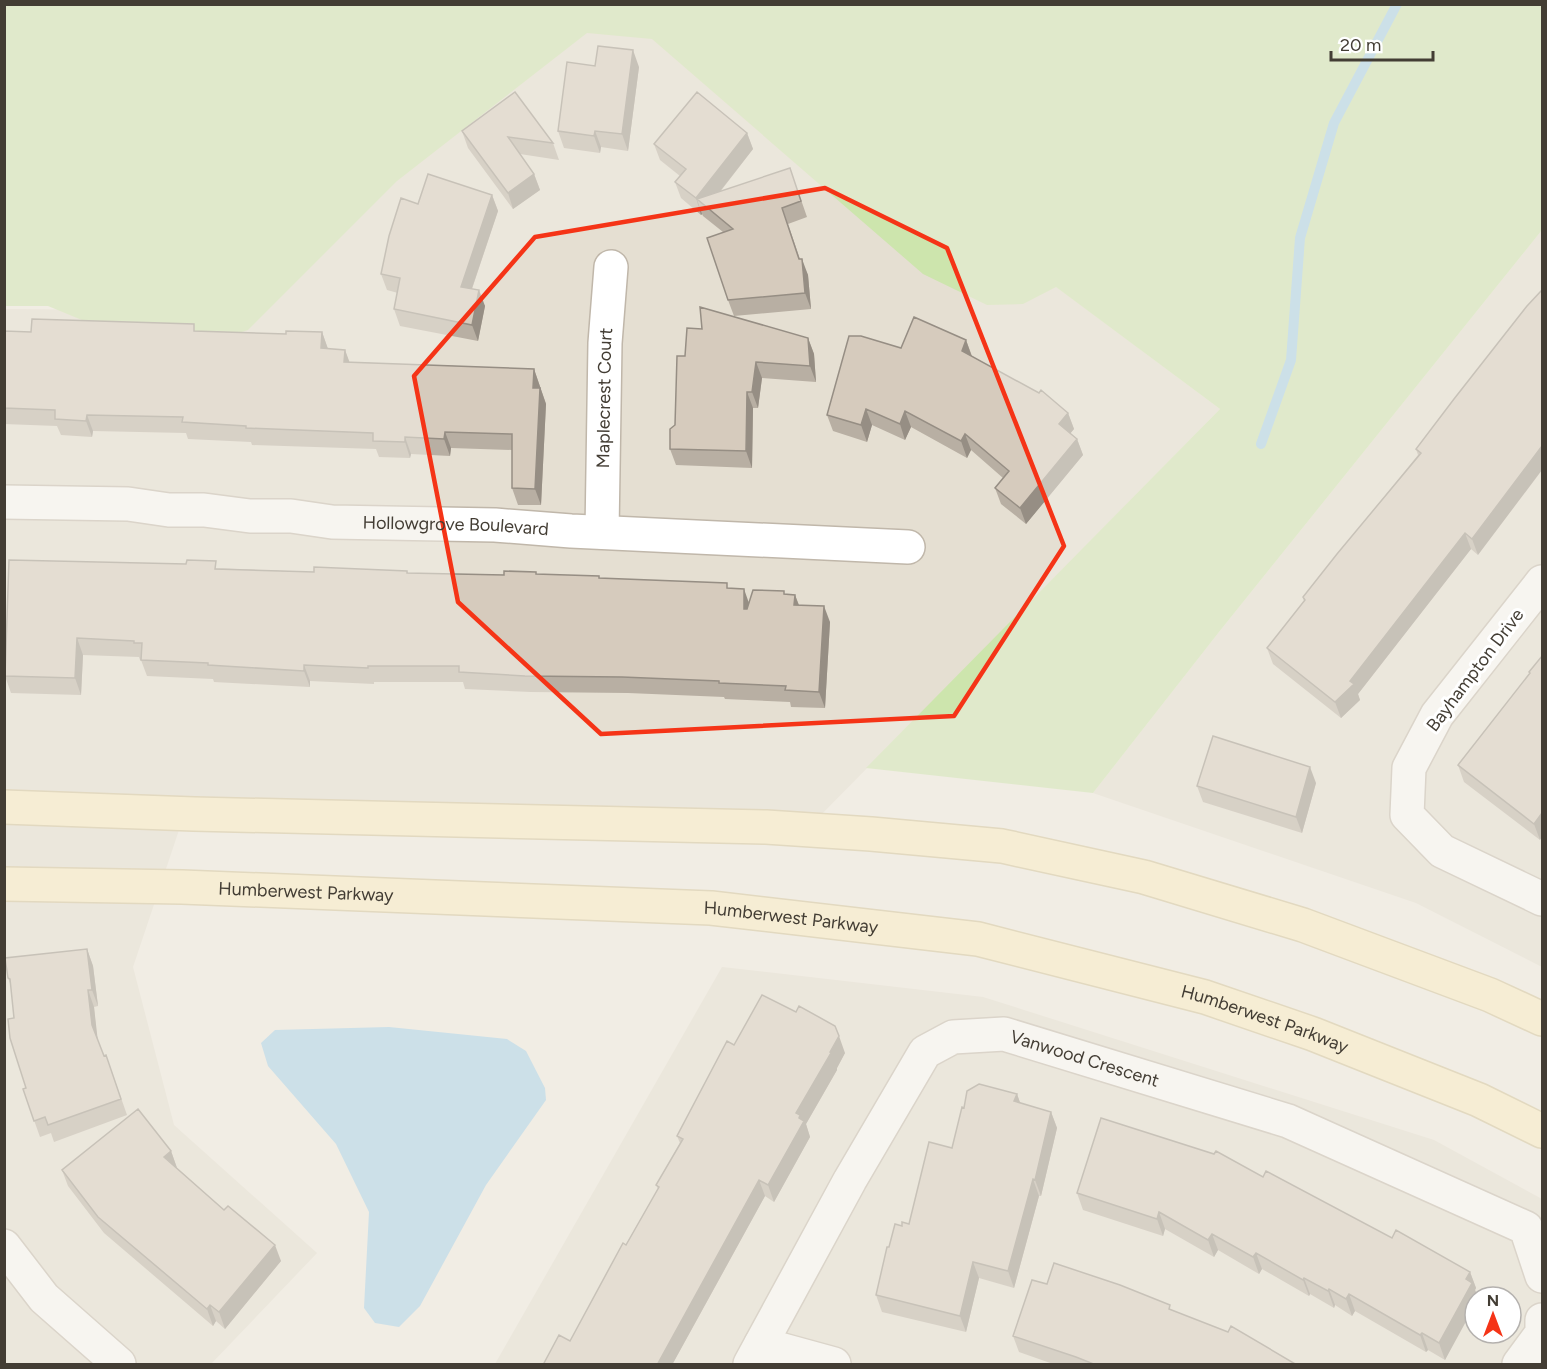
<svg xmlns="http://www.w3.org/2000/svg" width="1547" height="1369" font-family="Figtree,sans-serif">
<style>
.residential{fill:#e5dfd2;fill-rule:evenodd}
.green{fill:#cde5ad}
.water{fill:#a0d0ee}
.lines{fill:none;stroke-linecap:round;stroke-linejoin:round}
.stream{stroke:#a0d0ee;stroke-width:10}
.street-casing{stroke:#c0b7aa;stroke-width:36}
.secondary-casing{stroke:#d1c094;stroke-width:36}
.street{stroke:#fff;stroke-width:33}
.secondary{stroke:#fdeec2;stroke-width:33}
.wall{fill:#b8afa3}
.shaded-wall{fill:#968e84}
.building{fill:#d6cbbd;stroke:#968e84;stroke-width:1.5}
.marked{fill:none;stroke:#f53417;stroke-width:4.5;stroke-linejoin:round}
.labels{text-anchor:middle;stroke-width:6;stroke-linejoin:round;paint-order:stroke}
.street-label{font-size:18px;fill:#433d34;stroke:#fff}
</style>
<rect width="100%" height="100%" fill="#f1ede4"/>
<!-- residential -->
<path class="residential" d="M558 5H679L1220 409 815 821 180 827 133 967 174 1125 317 1253 211 1364H5L4 309 248 311Z
M1542 230V967L1416 903 1093 793 1219 632Z
M722 967 983 997 1434 1140 1542 1199V1364H495ZM1475 1297H1511V1333H1475Z"/>
<!-- green -->
<path class="green" d="M5 5H1542V230L1219 632 1093 793 866 768 1220 409 1056 287 1023 304 987 305 923 274 652 39 587 33 397 181 248 330 169 356 48 306H5Z"/>
<!-- water -->
<path class="water" d="M389 1027 507 1039 526 1051 545 1088 546 1100 486 1185 420 1306 399 1327 375 1323 364 1308 369 1212 336 1144 268 1066 261 1043 275 1030Z"/>
<g class="lines">
<!-- stream -->
<path class="stream" d="M1261 444 1291 360 1300 238 1334 123 1397 4"/>
<!-- street casing -->
<g class="street-casing">
<g id="street">
<path id="s1" d="M4 502 128 504 169 510H204L250 516H291L332 522 495 525 571 531 908 547"/>
<path id="s2" d="M602 532 605 343 611 267"/>
<path d="M1542 582 1437 715 1409 768 1407 815 1442 851 1542 899"/>
<path d="M4 1246 44 1298 119 1364"/>
<path d="M761 1344 834 1364"/>
<path id="s3" d="M750 1364 850 1180 925 1052 953 1037 1004 1034 1288 1121 1526 1228 1542 1276"/>
<path d="M1519 1364 1542 1333V1320"/>
</g>
</g>
<!-- secondary casing -->
<g class="secondary-casing">
<g id="secondary">
<path d="M4 807 194 814 766 827 871 834 1002 846 1144 877 1303 925 1490 995 1542 1019"/>
<path id="s4" d="M4 884 182 887 711 908 978 939 1205 997 1313 1034 1479 1100 1542 1131"/>
</g>
</g>
<!-- street -->
<use href="#street" class="street"/>
<!-- secondary -->
<use href="#secondary" class="secondary"/>
</g>
<!-- wall -->
<path class="wall" d="M595 66 639 67 628 151 601 147 600 153 564 148 558 131Z
M462 131 553 143 559 160 520 154 534 174 540 190 513 209 468 148Z
M747 133 753 149 720 192 790 168 807 217 788 224 800 259 808 275 811 309 734 316 728 300 723 232 703 216 702 214 701 215 681 198 675 182 680 176 660 160 654 144Z
M492 195 498 211 472 289 485 306 478 341 400 326 394 309 398 293 387 290 381 274 418 204Z
M4 331 31 332 197 331 286 334 322 332 328 349 345 350 349 362 534 369 546 404 541 505H518L512 488V450L451 448 450 456 411 454 410 458 379 457 376 449 252 445 251 442 188 439 186 433 93 431 92 437 61 435 57 426 4 424Z
M808 338 814 354 816 382 762 378 758 408H753L752 468 676 465 670 449 675 425 685 356Z
M966 340 972 356 1068 413 1074 429 1070 433 1077 439 1083 455 1026 524 1001 504 995 488 1003 478 971 450 967 458 911 427 905 440 872 425 867 442 833 431 827 415 901 348Z
M1454 399 1478 555 1471 549 1358 694 1360 700 1341 718 1273 664 1267 648 1304 601 1303 597 1418 455 1416 449Z
M9 560 314 572 407 571 408 573 504 575 536 574 600 578 729 589 749 602 785 594 795 595 799 605 830 622 825 708 791 707 790 702 725 699 724 697 628 693 531 692 465 689 463 682H374V684L310 681V687L214 682 213 679 147 676 141 660H140L139 657 83 655 81 695 11 693 5 676Z
M1542 656 1540 840 1464 782 1458 765 1530 674 1529 672Z
M1316 783 1302 833 1203 802 1197 786Z
M87 949 93 966 98 1006 94 1007 97 1040 104 1056 106 1055 127 1115 54 1142 51 1133 40 1137 23 1089 26 1088 14 1018 11 986 8 978Z
M734 1045 845 1053 837 1068V1070L806 1124 810 1137 774 1202 765 1196 672 1365H543L570 1341 658 1189 656 1185 680 1143 677 1136Z
M1017 1094 1020 1103 1051 1112 1057 1128 1041 1196H1039L1014 1288 979 1278 966 1332 882 1312 876 1295 889 1247 902 1226 909 1224 952 1148 964 1108Z
M171 1151 177 1168 281 1261 225 1329 216 1321 213 1326 104 1233 68 1186 62 1170Z
M1263 1177 1392 1238 1470 1272 1476 1288 1475 1290 1478 1297H1475L1445 1360 1428 1350 1426 1352 1355 1311 1352 1316 1335 1305 1334 1308 1310 1294 1309 1296 1262 1269 1259 1274 1218 1250 1214 1257 1165 1229 1163 1236 1083 1210 1077 1193Z
M1047 1284 1172 1310 1297 1365H1056L1019 1352 1013 1336Z"/>
<!-- shaded-wall -->
<path class="shaded-wall" d="M633 50 639 67 628 151 622 134Z
M595 131 601 147 600 153 594 136Z
M747 133 753 149 707 208 697 199 702 214 701 215 696 198Z
M534 174 540 190 513 209 508 193Z
M492 195 498 211 467 303 461 287Z
M802 259 808 275 811 309 805 293Z
M479 290 485 306 478 341 472 325Z
M322 332 328 349 321 348Z
M808 338 814 354 816 382 810 366Z
M966 340 972 357 962 351Z
M345 350 351 366 344 362Z
M756 362 762 378 758 408 752 392Z
M534 369 546 404 541 505 535 489 533 388Z
M747 392 753 408 752 468 746 451Z
M866 409 872 425 867 442 861 425Z
M905 411 911 427 905 440 900 424Z
M1068 413 1074 429 1065 440 1059 424Z
M87 415 93 431 92 437 86 421Z
M445 432 451 448 450 456 444 439Z
M965 434 971 450 967 458 961 441Z
M405 437 411 454 410 458 405 442Z
M1077 439 1083 455 1026 524 1020 508Z
M1542 446V470L1478 555 1472 539Z
M1465 533 1471 549 1358 694 1360 700 1341 718 1335 702 1350 681Z
M744 589 750 606V625L744 609Z
M795 595 801 611 794 605Z
M824 606 830 622 825 708 819 692Z
M77 638 83 655 81 695 75 678Z
M304 665 310 681V687L304 671Z
M1310 767 1316 783 1302 833 1296 817Z
M1542 813V837L1540 840 1534 824Z
M87 949 93 966 98 1006 92 990Z
M88 990 94 1007 98 1042 92 1025Z
M839 1036 845 1053 837 1068V1070L806 1124 810 1137 774 1202 768 1185 796 1113Z
M1017 1094 1023 1111 1014 1101Z
M1051 1112 1057 1128 1041 1196 1035 1180Z
M171 1151 177 1168 164 1157Z
M1033 1179 1039 1196 1014 1288 1008 1271Z
M759 1180 765 1196 672 1365H657Z
M1159 1212 1165 1229 1163 1236 1157 1219Z
M1212 1234 1218 1250 1214 1257 1208 1240Z
M275 1245 281 1261 225 1329 219 1312Z
M1256 1253 1262 1269 1259 1274 1253 1257Z
M973 1262 979 1278 966 1332 960 1316Z
M1470 1272 1476 1288 1475 1290 1478 1297H1475V1305L1445 1360 1439 1343 1466 1279Z
M1304 1278 1310 1294 1309 1296 1303 1280Z
M1329 1289 1335 1305 1334 1308 1328 1291Z
M1349 1294 1355 1311 1352 1316 1346 1299Z
M210 1305 216 1321 213 1326 207 1309Z
M1422 1333 1428 1350 1426 1352 1420 1335Z"/>
<!-- building -->
<path class="building" d="M598 46 633 50 622 134 595 131 594 136 558 131 567 62 595 66Z
M515 92 553 143 508 137 534 174 508 193 462 131Z
M697 92 747 133 696 198 675 182 686 169 654 144Z
M790 168 801 201 782 208 799 259H802L805 293 728 300 707 238 733 229 697 199Z
M428 174 492 195 461 287 479 290 472 325 394 309 400 278 381 274 389 236 401 198 418 204Z
M1542 290V446L1472 539 1465 533 1350 681 1354 684 1335 702 1267 648 1305 600 1303 597 1337 554 1421 453 1416 449 1454 399 1527 306Z
M700 307 808 338 810 366 756 362 752 392H747L746 451 670 449V429L675 425 677 356H685L687 328 702 329Z
M914 317 966 340 962 351 1039 393 1041 390 1068 413 1059 424 1077 439 1020 508 995 488 1009 471 965 434 961 441 905 411 900 424 866 409 861 425 827 415 849 336H861L901 348Z
M32 319 194 324V331L286 334V331L322 332 321 348 345 350 344 362 534 369 533 388H540L535 489 512 488V434L445 432 444 439 405 437V442L373 441V433L246 428V426L182 422 183 417 87 415 86 421 55 419V410L4 408V331L31 332Z
M9 560 186 564 187 560 216 561 215 569 314 572V567L407 571V573L504 575V571L536 572V574L599 576V578L727 583V588L744 589V609H747L753 590 784 591V594L795 595 794 605 824 606 819 692 785 690 786 686 719 683V681L622 677 525 676 459 672V666H368V668L304 665V671L208 665V663L141 660 142 643H134V641L77 638 75 678 5 676Z
M1542 656V813L1534 824 1458 765 1530 673 1529 672Z
M1213 736 1310 767 1296 817 1197 786Z
M87 949 92 990H88L92 1025 104 1056 106 1055 121 1099 48 1125 45 1117 34 1121 23 1089 26 1088 10 1038 8 1019 14 1018 10 979 8 978 5 958Z
M762 995 796 1012 799 1006 835 1026 839 1036 830 1052 831 1053 796 1113 800 1115 799 1118 804 1121 768 1185 759 1180 657 1365H543L559 1335 570 1341 623 1243 626 1245 659 1187 656 1185 683 1139 677 1136 727 1041 734 1045Z
M979 1084 1017 1094 1014 1101 1051 1112 1035 1180 1033 1179 1008 1271 973 1262 960 1316 876 1295 887 1247H889L895 1224 902 1226V1222L909 1224 929 1142 952 1148 962 1107 964 1108 967 1091Z
M138 1109 171 1151 164 1157 224 1210 228 1206 275 1245 219 1312 210 1305 207 1309 98 1217 62 1170Z
M1101 1118 1214 1154 1216 1151 1263 1177 1266 1171 1392 1238 1396 1230 1470 1272 1466 1279 1472 1283 1439 1343 1422 1333 1420 1335 1349 1294 1346 1299 1329 1289 1328 1291 1304 1278 1303 1280 1256 1253 1253 1257 1212 1234 1208 1240 1159 1212 1157 1219 1077 1193Z
M1054 1263 1120 1285 1170 1305 1169 1309 1228 1332 1231 1326 1297 1365H1096L1076 1357 1013 1336 1032 1280 1047 1284Z"/>
<!-- marked area -->
<path d="M0 0H1547V1369H0ZM825 188 947 248 1064 546 954 716 601 734 458 602 414 376 535 237Z" fill="#f1ede4" fill-opacity=".55" fill-rule="evenodd"/>
<path class="marked" d="M825 188 947 248 1064 546 954 716 601 734 458 602 414 376 535 237Z"/>
<g class="labels">
<!-- street labels -->
<g class="street-label">
<text dy="6" stroke="none"><textPath href="#s2" startOffset="134">Maplecrest Court</textPath></text>
<text dy="6" stroke="none"><textPath href="#s1" startOffset="453">Hollowgrove Boulevard</textPath></text>
<text transform="translate(1475 670) rotate(-53)" y="6">Bayhampton Drive</text>
<text dy="6" stroke="none"><textPath href="#s4" startOffset="302">Humberwest Parkway</textPath></text>
<text dy="6" stroke="none"><textPath href="#s4" startOffset="788">Humberwest Parkway</textPath></text>
<text dy="6" stroke="none"><textPath href="#s4" startOffset="1274">Humberwest Parkway</textPath></text>
<text dy="6" stroke="none"><textPath href="#s3" startOffset="525">Vanwood Crescent</textPath></text>
</g>
</g>
<!-- border -->
<rect width="1547" height="1369" fill="none" stroke="#433d34" stroke-width="12"/>
<!-- north arrow -->
<g transform="translate(1493 1315)"><circle r="28" fill="#ffffff" stroke="#b4b1ae" stroke-width="1.5"/>
<path d="M0-4.5L10 22L0 15L-10 22Z" fill="#f53417"/>
<text y="-9" font-size="16" font-weight="bold" text-anchor="middle" fill="#433d34">N</text>
</g>
<!-- scale -->
<path d="M1331 51v9h102v-9" fill="none" stroke="#433d34" stroke-width="3"/>
<text x="1340" y="51" font-size="18" fill="#433d34" stroke="#ffffff" stroke-width="4.5" paint-order="stroke">20 m</text>
</svg>
